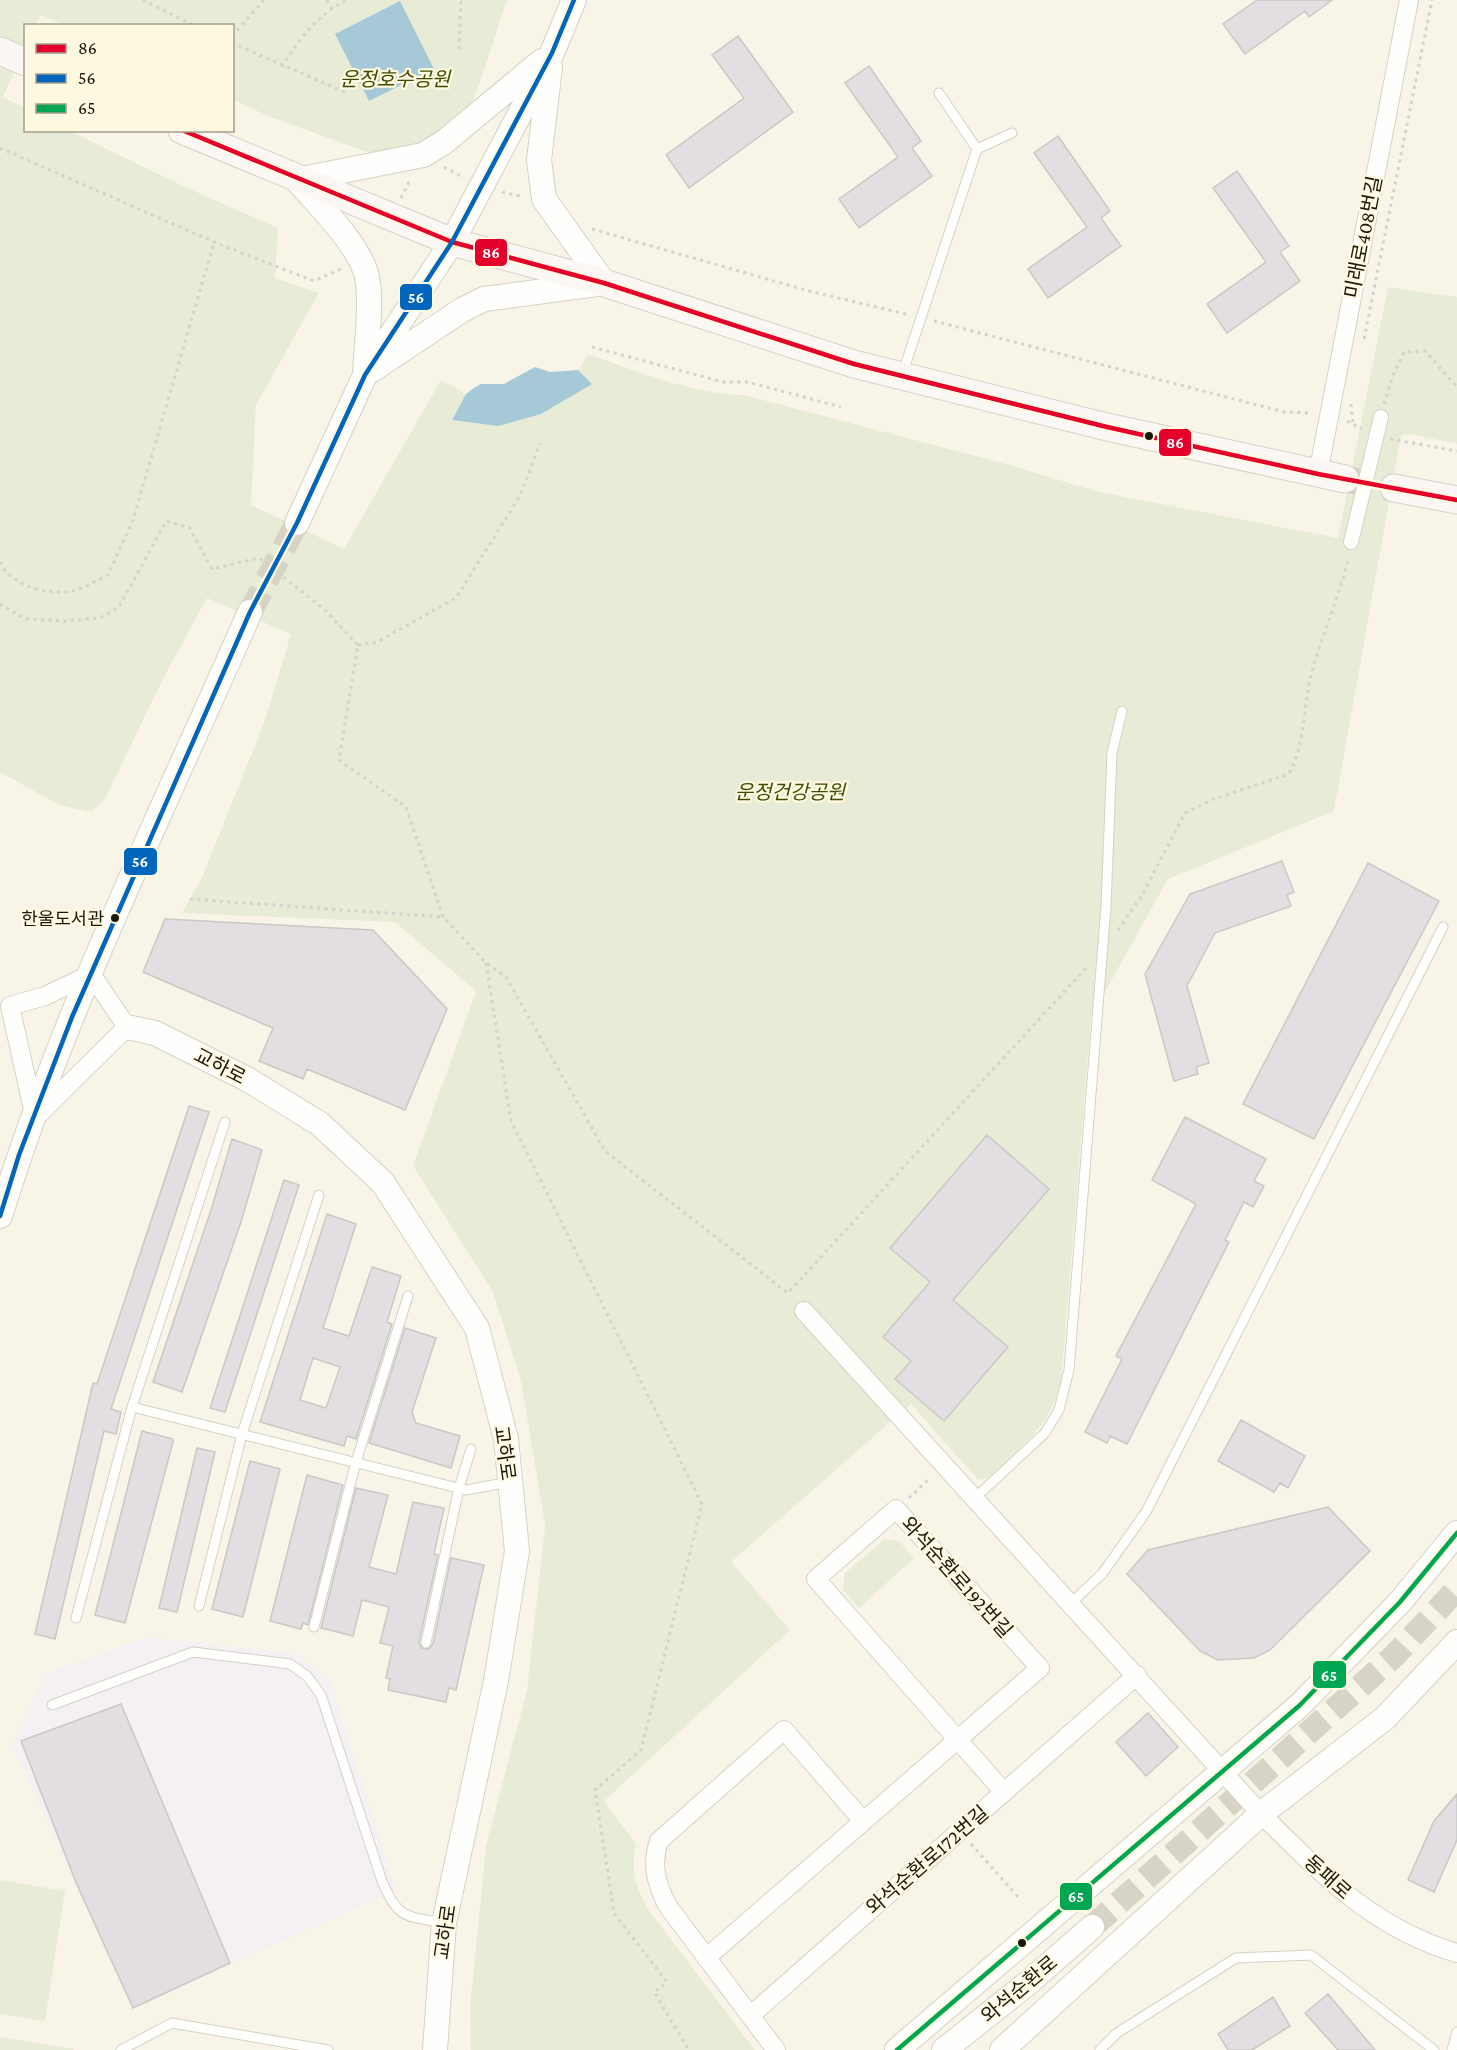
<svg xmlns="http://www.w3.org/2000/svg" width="1457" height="2050" font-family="'Crimson Pro','Noto Sans KR',serif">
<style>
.education{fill:#f4f0f4}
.green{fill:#e8ecd6}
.water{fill:#a5c9d6}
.building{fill:#e3dee1;stroke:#cac7c6;stroke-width:1.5;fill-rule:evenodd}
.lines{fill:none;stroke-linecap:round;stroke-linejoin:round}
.tertiary-tunnel{stroke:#d7d4c7;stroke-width:24;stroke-dasharray:24 12;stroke-linecap:butt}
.secondary-tunnel{stroke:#d7d4c7;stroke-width:27;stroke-dasharray:27 14;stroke-linecap:butt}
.service-casing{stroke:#d4d1c7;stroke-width:11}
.pedestrian-casing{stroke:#d4d1c7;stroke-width:16}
.minor-casing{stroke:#d4d1c7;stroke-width:20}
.tertiary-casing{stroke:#d4d1c7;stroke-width:26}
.secondary-casing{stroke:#d4d1c7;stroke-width:29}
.path{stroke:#d3d2ce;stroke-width:3;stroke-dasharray:3 4.5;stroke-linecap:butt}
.service{stroke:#fefefc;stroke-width:9}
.pedestrian{stroke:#fefefc;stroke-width:14}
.minor{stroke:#fefefc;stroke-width:18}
.tertiary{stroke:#fefefc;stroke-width:24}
.secondary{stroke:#faf7f5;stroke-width:27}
.bus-1-casing{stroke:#fff9e1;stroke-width:9}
.bus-2-casing{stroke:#fff9e1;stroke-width:9}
.bus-3-casing{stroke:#fff9e1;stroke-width:9}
.bus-1{stroke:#e4002b;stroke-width:4.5}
.bus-2{stroke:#0065bd;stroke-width:4.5}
.bus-3{stroke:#00a651;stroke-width:4.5}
.bus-dot{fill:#19170e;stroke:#fff9e1;stroke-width:2}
.labels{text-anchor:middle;stroke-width:4.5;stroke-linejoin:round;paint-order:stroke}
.bus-label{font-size:18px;fill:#19170e;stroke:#fff9e1;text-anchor:end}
.park-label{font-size:20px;font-style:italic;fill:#3c4c00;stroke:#fff9e1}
.street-label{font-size:20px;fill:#19170e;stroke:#fff9e1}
.line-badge{stroke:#fff9e1;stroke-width:2}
.badge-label{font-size:16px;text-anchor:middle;font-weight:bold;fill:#fff}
</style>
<rect width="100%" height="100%" fill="#f8f5e8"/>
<!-- education -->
<path class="education" d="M147 1637 296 1654 330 1680 396 1890 133 2008 12 1745 45 1674Z"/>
<!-- green -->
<path class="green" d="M0 0H507C496 30 475 111 455 131L381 157 273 118 233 100 232 26 64 25 41 15 36 25 26 26 25 48 3 97 25 108 26 130 70 131 185 187 278 228 275 278 319 293 256 405 251 505 344 549 441 380 466 394 452 419 591 383 578 370 588 354C637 371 691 394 744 395L1006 464 1099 492 1338 538 1388 287 1457 297V444L1410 434 1401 435 1334 811 1168 879 1091 1017 1061 1383C1049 1428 1021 1447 988 1478L978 1480 911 1404 889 1423 731 1562 790 1630 604 1801 636 1844C631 1872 635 1883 647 1908L755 2050H471L470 2007 486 1846 527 1690 545 1526 521 1381 493 1292 413 1166 476 991 395 922 182 913 201 880 264 723 291 634 207 598 162 681 105 799 91 812 59 805 0 772Z
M885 1539 899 1541 914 1558 859 1608 843 1590 845 1573Z
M0 1880 65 1891 45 2021 0 2014Z
M0 2037 74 2049V2050H0Z"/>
<!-- water -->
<path class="water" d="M400 1 434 69 369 101 335 34Z
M535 367 550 372 578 370 592 384 541 414 498 426 452 420 466 394 474 388 481 384H504Z"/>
<!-- building -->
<path class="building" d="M1257 0H1332L1309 17 1305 11 1245 54 1223 24Z
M738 36 793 112 689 188 666 155 744 98 712 55Z
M869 66 921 141 912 148 932 176 859 228 839 199 898 157 845 83Z
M1058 136 1110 211 1101 218 1121 246 1048 298 1028 269 1087 227 1034 153Z
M1237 171 1289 246 1280 252 1300 281 1227 333 1207 304 1266 262 1213 188Z
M1282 861 1294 892 1287 895 1291 906 1215 933 1187 986 1209 1063 1196 1067 1198 1074 1174 1081 1145 974 1190 894Z
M1368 863 1439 901 1314 1139 1243 1104Z
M165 919 373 930 447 1009 405 1110 307 1069 303 1079 259 1061 273 1028 143 972Z
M189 1106 209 1112 111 1409 121 1412 116 1434 104 1431 55 1639 35 1634 93 1383 97 1384Z
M1185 1117 1266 1159 1254 1181 1264 1186 1253 1207 1244 1202 1225 1240 1229 1242 1127 1444 1110 1436 1107 1443 1085 1432 1122 1359 1116 1356 1196 1204 1152 1180Z
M987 1135 1049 1189 953 1300 1008 1347 944 1421 895 1379 911 1361 883 1337 930 1282 890 1248Z
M232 1139 262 1150 241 1222 182 1392 153 1382 212 1207Z
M284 1180 299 1185 225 1412 210 1408Z
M327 1214 356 1224 323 1328 349 1336 372 1267 401 1276 387 1322 392 1324 356 1439 347 1436 344 1446 260 1422ZM313 1358 340 1367 326 1408 300 1400Z
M405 1328 436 1338 412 1412 416 1423 460 1436 451 1468 369 1443Z
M1241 1420 1305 1456 1288 1488 1280 1483 1274 1492 1218 1461Z
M142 1431 173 1439V1442L125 1623 95 1615Z
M197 1448 215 1452 177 1612 159 1608Z
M250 1461 280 1469 243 1617 212 1609Z
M307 1475 343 1485 308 1625 303 1623 301 1629 270 1621Z
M356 1488 388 1495 369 1567 396 1574 413 1502 444 1508 434 1554 438 1555 419 1642 422 1648 429 1649 433 1644 451 1558 484 1565 456 1690 449 1688 446 1702 388 1690 390 1679 386 1678 393 1646 380 1643 389 1607 362 1600 353 1636 321 1628Z
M1328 1507 1370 1551 1270 1650 1254 1658 1218 1660 1200 1651 1127 1574 1148 1550Z
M121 1704 230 1963 133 2008 77 1885 21 1741Z
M1148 1713 1178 1747 1146 1776 1116 1742Z
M1457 1794V1840L1434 1892 1408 1880 1434 1821Z
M1328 1994 1375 2050H1338L1305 2013Z
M1273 1997 1290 2026 1252 2050H1228L1218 2034Z"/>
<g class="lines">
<!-- tertiary-tunnel -->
<path class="tertiary-tunnel" d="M250 612 297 523
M1092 1927 1394 1656 1457 1589"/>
<!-- secondary-tunnel -->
<path class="secondary-tunnel" d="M1345 479 1394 488"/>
<!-- service casing -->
<g class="service-casing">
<path id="service" d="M939 93 977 149
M902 375 977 149 1012 133
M132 1407 466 1490 510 1482
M975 1498 1045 1433 1059 1410 1069 1370 1106 906 1112 753 1122 711
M1071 1603 1102 1574 1146 1512 1443 927
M199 1606 242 1434 319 1195
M76 1618 132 1407 225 1122
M314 1627 356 1462 408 1296
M426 1643 459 1488 471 1449
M52 1705 193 1652 290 1664 307 1676 321 1695 382 1881C398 1919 405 1916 444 1923
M121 2050 172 2023 328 2050
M1100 2050 1117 2033 1236 1958 1311 1955 1434 2050
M1452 2050 1457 2032"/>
</g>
<!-- pedestrian casing -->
<g class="pedestrian-casing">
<path id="pedestrian" d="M1351 542 1381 417"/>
</g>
<!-- minor casing -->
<g class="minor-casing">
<path id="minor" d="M1318 474 1409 0
M91 974 127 1027 35 1118 10 1006 45 996Z
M804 1311 1261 1814C1321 1873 1373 1929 1457 1953
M706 1958 1040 1668 896 1509 816 1579 958 1740 1004 1792
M750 2016 1137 1675
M776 2050 667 1905C656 1882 651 1865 659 1841L784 1730 863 1821"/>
</g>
<!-- tertiary casing -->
<g class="tertiary-casing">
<path id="tertiary" d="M372 370 462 310 484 299 604 283 544 199 539 160 550 67
M365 375C366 348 373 296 366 273 356 241 319 206 297 180L423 155 443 143 542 61
M297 523 365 375 452 242 552 53 574 0
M127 1027 155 1033 247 1079 320 1124 383 1183 477 1328 506 1439 517 1551 496 1681 444 1923 435 2050
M0 1216C64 1010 163 810 250 612
M897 2050 1300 1705 1400 1602 1457 1533
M944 2050 1028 1983 1092 1927
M1002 2050 1261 1814 1385 1718 1457 1642"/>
</g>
<!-- secondary casing -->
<g class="secondary-casing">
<path id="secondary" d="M0 51 26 62
M182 130 452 242 604 283 854 364 1107 427 1345 479
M1394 488 1457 500"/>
</g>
<!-- path -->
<path class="path" d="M143 0 195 26
M327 0 332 9
M232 36 264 0
M232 43 347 93
M459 49 461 0
M282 67C299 39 317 15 347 0
M0 148 214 242 314 281 343 268
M444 167 462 177
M502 192 524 197
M401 198 410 180
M592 229 809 291 910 315
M934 321 1284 412 1311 413
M1364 339 1432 0
M592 347 723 382H748L841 407
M1351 404 1353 423
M1384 404 1393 375 1404 352 1425 351 1457 387
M1347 421 1362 429
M1390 439 1457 451
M0 562C9 584 42 593 64 592 79 592 95 581 108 575L133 520 214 243
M0 604 26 619 66 621 100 618 119 607 166 521 190 528 212 569 259 558 323 608 358 645 339 760 406 807 443 917 486 963 506 977 605 1151 788 1293 1087 967
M358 645 377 642 456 598 520 496 540 443
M190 899 443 917
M1118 930 1141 897 1185 813 1214 799 1289 774C1306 742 1303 705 1312 671 1323 632 1340 595 1349 556
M486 963 511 1121 702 1504 641 1750 595 1790 614 1913 667 1982 654 1992 689 2050
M909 1498 930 1478
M971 1844 1020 1899"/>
<!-- service -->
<use href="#service" class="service"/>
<!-- pedestrian -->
<use href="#pedestrian" class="pedestrian"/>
<!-- minor -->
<use href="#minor" class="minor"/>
<!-- tertiary -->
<use href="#tertiary" class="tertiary"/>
<!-- secondary -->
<use href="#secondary" class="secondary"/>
<!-- bus-1 casing -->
<g class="bus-1-casing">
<path id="bus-1" d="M182 130 452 242 604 283 854 364 1107 427 1318 474 1457 500"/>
</g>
<!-- bus-2 casing -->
<g class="bus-2-casing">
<path id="bus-2" d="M0 1216 19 1155 72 1017 250 612 297 523 365 375 452 242 552 53 574 0"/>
</g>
<!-- bus-3 casing -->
<g class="bus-3-casing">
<path id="bus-3" d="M897 2050 1300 1705 1400 1602 1457 1533"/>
</g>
<!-- bus-1 -->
<use href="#bus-1" class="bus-1"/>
<!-- bus-2 -->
<use href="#bus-2" class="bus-2"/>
<!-- bus-3 -->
<use href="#bus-3" class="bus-3"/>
</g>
<!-- markers -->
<g class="bus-dot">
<circle cx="1149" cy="436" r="5"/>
<circle cx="115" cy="918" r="5"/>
<circle cx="1022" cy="1943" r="5"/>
</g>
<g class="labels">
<!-- bus labels -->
<g class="bus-label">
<text x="104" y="925">한울도서관</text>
</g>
<!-- park labels -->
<g class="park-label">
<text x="395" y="86">운정호수공원</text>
<text x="790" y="799">운정건강공원</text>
</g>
<!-- street labels -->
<g class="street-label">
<text transform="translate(1363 237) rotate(-79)" y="7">미래로408번길</text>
<text transform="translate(220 1066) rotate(27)" y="7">교하로</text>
<text transform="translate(505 1453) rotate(82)" y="7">교하로</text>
<text transform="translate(957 1577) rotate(48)" y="7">와석순환로192번길</text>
<text transform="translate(927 1860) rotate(-41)" y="7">와석순환로172번길</text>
<text transform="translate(1328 1877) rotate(42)" y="7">동패로</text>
<text transform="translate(445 1932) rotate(-82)" y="7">교하로</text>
<text transform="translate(1019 1989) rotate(-40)" y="7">와석순환로</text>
</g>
</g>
<g class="line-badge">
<rect x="474" y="238" width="34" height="29" rx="6" fill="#e4002b"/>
<rect x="399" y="283" width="34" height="28" rx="6" fill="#0065bd"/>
<rect x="1158" y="428" width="34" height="29" rx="6" fill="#e4002b"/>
<rect x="123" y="847" width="35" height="29" rx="6" fill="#0065bd"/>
<rect x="1312" y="1660" width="35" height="29" rx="6" fill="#00a651"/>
<rect x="1059" y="1882" width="34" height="29" rx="6" fill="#00a651"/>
</g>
<g class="badge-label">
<text x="491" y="258">86</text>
<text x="416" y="303">56</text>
<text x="1175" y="448">86</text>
<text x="140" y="867">56</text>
<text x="1329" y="1681">65</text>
<text x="1076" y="1902">65</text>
</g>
<!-- legend -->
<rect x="24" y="24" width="210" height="108" fill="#fff9e1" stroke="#a39f8d" stroke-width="1.5"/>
<rect x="36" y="44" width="30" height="9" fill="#e4002b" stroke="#a39f8d" stroke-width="1.5"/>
<text x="78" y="54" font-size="18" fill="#19170e">86</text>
<rect x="36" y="74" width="30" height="9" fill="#0065bd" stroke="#a39f8d" stroke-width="1.5"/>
<text x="78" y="84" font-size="18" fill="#19170e">56</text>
<rect x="36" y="104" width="30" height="9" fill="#00a651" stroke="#a39f8d" stroke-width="1.5"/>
<text x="78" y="114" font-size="18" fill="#19170e">65</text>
</svg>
